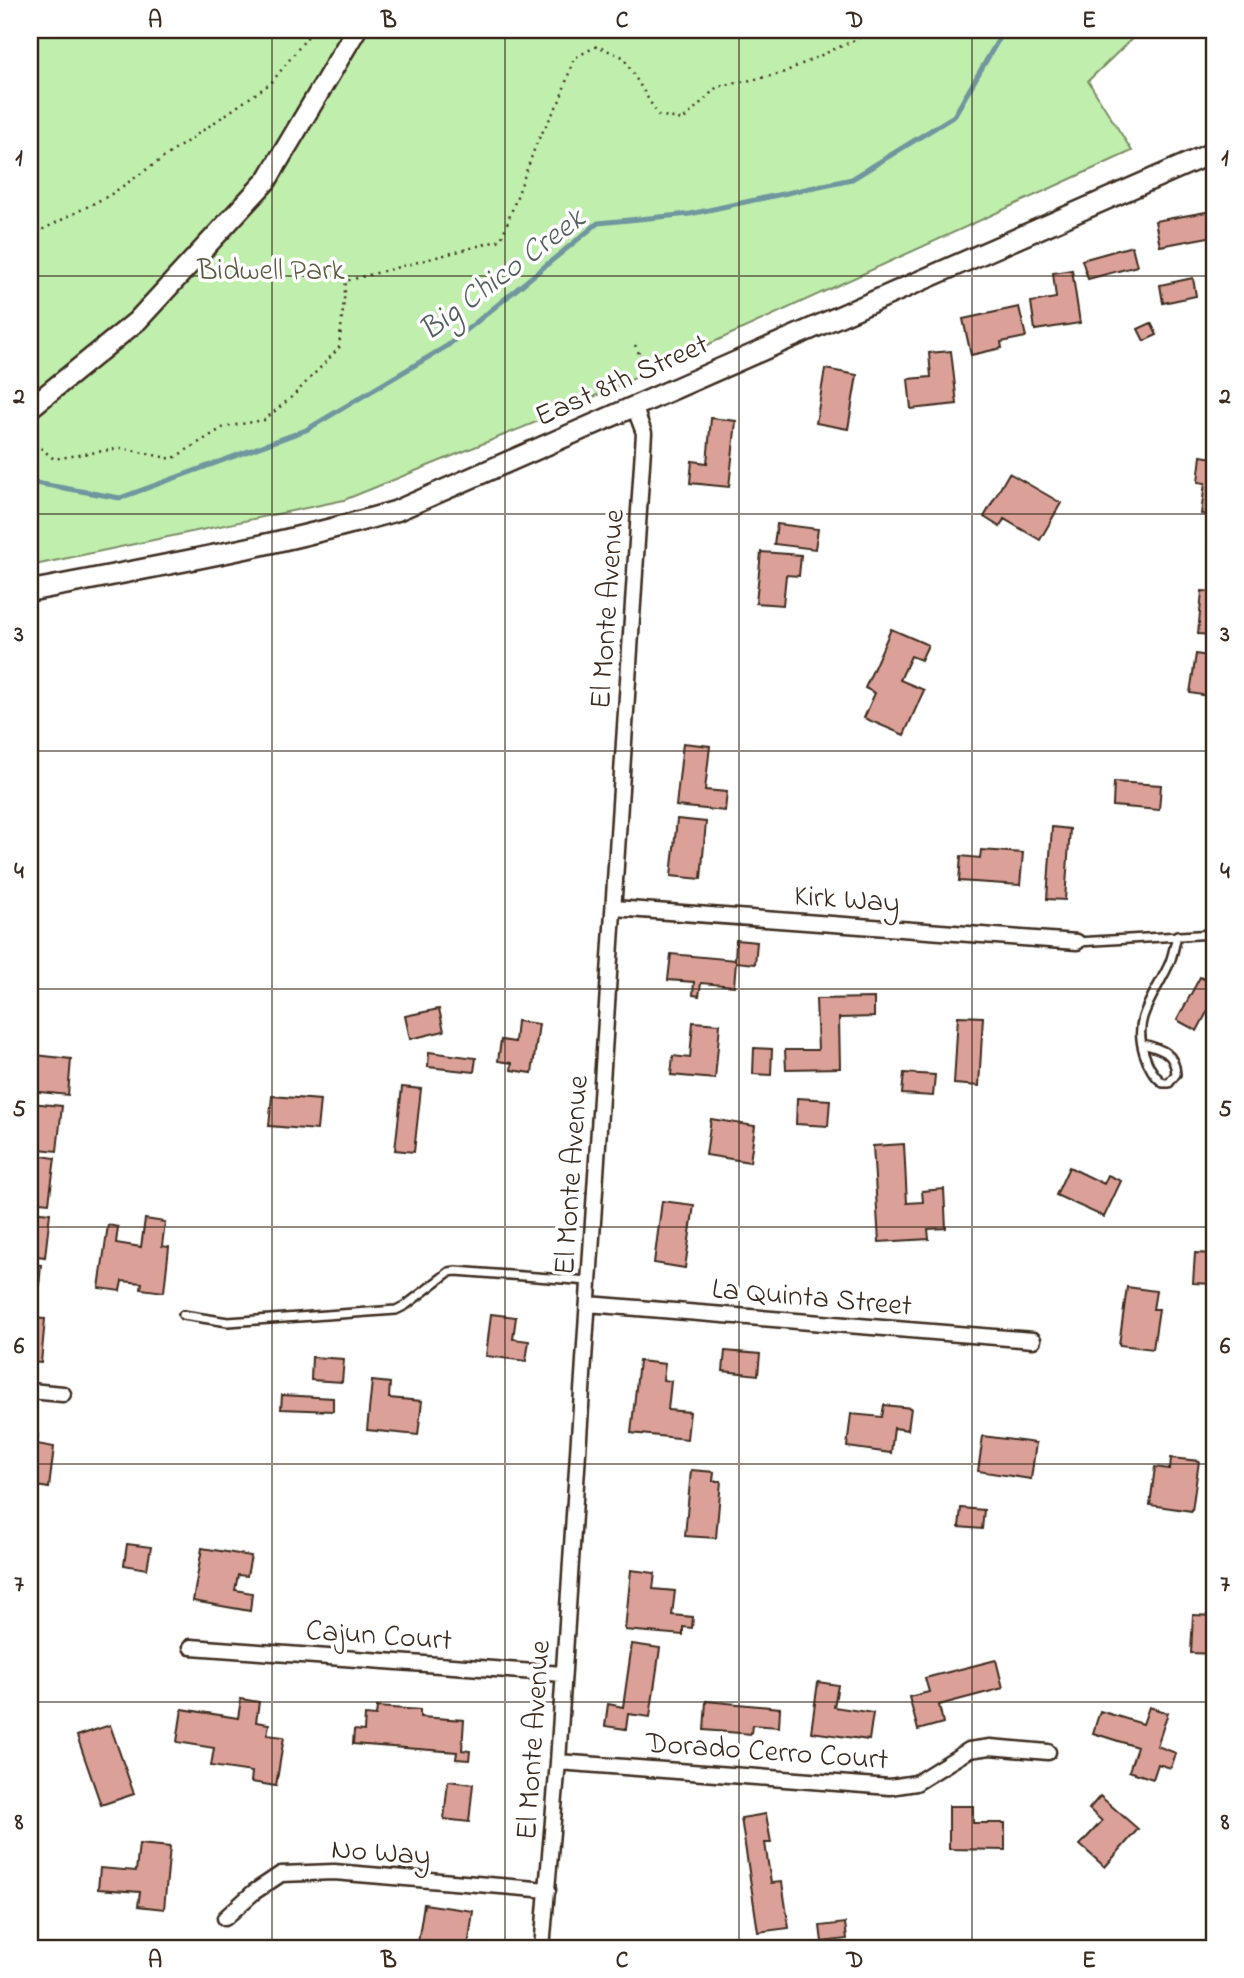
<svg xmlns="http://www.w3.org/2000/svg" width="1244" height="1978" font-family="'Indie Flower',sans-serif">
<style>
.green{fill:#bfeead;stroke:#7d8c66;stroke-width:2}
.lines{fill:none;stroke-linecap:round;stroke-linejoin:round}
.stream{stroke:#70969e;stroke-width:5}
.building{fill:#dba198;stroke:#3b2a1e;stroke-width:2}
.lane-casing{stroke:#3b2a1e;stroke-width:12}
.street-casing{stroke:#3b2a1e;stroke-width:19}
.secondary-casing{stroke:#3b2a1e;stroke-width:24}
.path{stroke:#3b2a1e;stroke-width:2.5;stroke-dasharray:2 5;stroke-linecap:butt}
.lane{stroke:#fff;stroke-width:7}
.street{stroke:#fff;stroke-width:14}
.secondary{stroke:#fff;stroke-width:19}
.grid{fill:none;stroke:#3b2a1e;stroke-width:2;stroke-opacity:0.55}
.labels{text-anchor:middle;stroke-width:7;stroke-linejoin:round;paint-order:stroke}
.park-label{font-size:30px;fill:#5c5b42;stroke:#fff}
.street-label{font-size:30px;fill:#3b2a1e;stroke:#fff}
.water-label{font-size:32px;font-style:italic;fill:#55605e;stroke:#fff}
.neatline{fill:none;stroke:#3b2a1e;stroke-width:2.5}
.grid-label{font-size:23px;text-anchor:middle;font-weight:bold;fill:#3b2a1e}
</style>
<rect width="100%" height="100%" fill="#fff"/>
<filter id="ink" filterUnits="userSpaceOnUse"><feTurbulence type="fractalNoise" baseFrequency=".0143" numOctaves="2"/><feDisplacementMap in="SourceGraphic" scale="14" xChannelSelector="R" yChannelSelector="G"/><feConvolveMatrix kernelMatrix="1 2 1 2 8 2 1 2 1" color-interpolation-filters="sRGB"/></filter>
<g filter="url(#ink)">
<!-- green -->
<path class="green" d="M30 30H1141L1088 81 1132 151 556 414 344 500 30 566Z"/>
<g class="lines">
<!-- stream -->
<path class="stream" d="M30 482 120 498 306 430 447 346 598 223 690 214 852 179 954 116 1004 30"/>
</g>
<!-- building -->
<path class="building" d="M1212 211 1214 236 1160 246 1155 221Z
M1132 246 1137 266 1088 279 1082 260Z
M1072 270 1080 323 1035 330 1031 302 1056 298 1053 273Z
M1193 278 1196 296 1163 303 1160 285Z
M1019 307 1026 337 1001 342 1002 348 971 355 963 319Z
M1151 323 1157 335 1144 341 1138 329Z
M951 351 957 404 911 409 908 379 931 377 929 353Z
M825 369 857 375 848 429 816 423Z
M711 418 736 421 729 487 690 483 692 461 707 463Z
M1201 456 1214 458V539L1208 538 1211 515 1201 514 1205 483 1198 482Z
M1009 473 1061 503 1040 540 1004 519 1000 527 984 517Z
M777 524 818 529 815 549 774 544Z
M761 552 801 555 799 576 786 575 783 605 756 603Z
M1202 591 1214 592V635L1198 634Z
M891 629 928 645 921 660 911 656 900 680 924 690 904 735 864 718 875 693 865 688Z
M1196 654 1214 657V697L1190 693Z
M683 743 710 746 705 790 727 792 725 811 676 806Z
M1114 782 1161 785 1159 810 1113 806Z
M677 819 706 822 701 879 671 876Z
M1052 827 1070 829 1065 900 1047 899Z
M981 850 1023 853 1020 885 959 881 961 856 980 858Z
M736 940 757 942 755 964 736 962 734 986 701 983 699 996 693 995 694 982 668 980 671 954 735 960Z
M1200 977 1214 984V999L1197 1031 1177 1020Z
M874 998V1017L839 1018 840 1068 786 1069 785 1050H818L816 999Z
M439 1009 444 1031 410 1039 405 1016Z
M958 1016 983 1017 979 1086 954 1084Z
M517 1021 539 1024 532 1073 511 1070 512 1063 498 1061 501 1040 515 1042Z
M693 1022 720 1024 715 1079 671 1075 673 1056 690 1058Z
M754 1048 772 1049 771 1075 753 1074Z
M429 1052 476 1058 474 1072 428 1067Z
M35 1055 71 1059 68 1095 31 1091Z
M904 1073 935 1075 933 1096 902 1094Z
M402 1087 421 1089 414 1152 395 1150Z
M272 1096 320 1100 317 1130 269 1126Z
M797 1098 830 1100 828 1126 796 1124Z
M30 1103 62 1106 57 1151 30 1148Z
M711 1119 755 1126 750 1162 706 1155Z
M904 1144 907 1203 923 1202 922 1191 944 1189 946 1228 928 1229 929 1239 879 1242 873 1146Z
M30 1154 55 1158 49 1203 30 1201Z
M1069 1167 1104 1184 1108 1175 1121 1181 1104 1217 1056 1195Z
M662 1201 694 1205 685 1268 654 1263Z
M30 1211 50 1213 45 1257 30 1255Z
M145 1219 165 1222 162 1246 169 1247 164 1292 141 1289 142 1283 122 1281 120 1291 99 1288 108 1225 118 1227 116 1243 141 1247Z
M1195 1253 1214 1254V1284L1193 1283Z
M30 1264 41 1265 37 1308 30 1307Z
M1127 1287 1156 1291 1153 1309H1159L1153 1349 1119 1345Z
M491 1314 516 1317 513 1339 529 1341 526 1361 486 1356Z
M30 1318 45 1319 41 1363 30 1362Z
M725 1351 760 1354 758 1375 723 1371Z
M312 1357 344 1359 342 1382 311 1380Z
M639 1361 665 1364 663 1380 671 1381 668 1410 690 1412 687 1439 631 1433Z
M372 1381 390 1383 389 1398 422 1401 418 1435 367 1430Z
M282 1395 333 1398V1411L281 1409Z
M884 1405 911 1408 908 1430 894 1428 891 1453 847 1447 851 1414 882 1417Z
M30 1433 38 1434 37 1444 54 1447 49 1488 30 1485Z
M983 1436 1036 1443 1031 1479 978 1471Z
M1171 1458 1199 1461 1192 1511 1150 1505 1155 1467 1170 1469Z
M691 1470 714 1472 713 1481H721L716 1538 685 1536Z
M961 1508 984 1510 982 1529 959 1527Z
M127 1544 151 1547 147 1569 124 1565Z
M202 1548 251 1556 247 1576 238 1575 235 1590 252 1593 250 1611 193 1601Z
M631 1570 655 1573 653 1589 675 1591 672 1615 693 1617 692 1628 683 1627V1635L625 1630Z
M1193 1615 1214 1616V1654L1191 1653Z
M632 1644 660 1648 650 1717 628 1714 626 1729 605 1726 608 1704 623 1707Z
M996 1660 1003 1688 939 1705 943 1723 918 1730 909 1697 929 1692 925 1678Z
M818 1682 838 1685 834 1707 873 1713 869 1740 811 1732Z
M241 1699 259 1702 256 1722 269 1724 267 1735 284 1737 276 1786 251 1782 252 1772 211 1766 214 1748 177 1742 182 1709 238 1718Z
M706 1701 780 1708 779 1727 752 1725 751 1734 704 1730Z
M377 1707 420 1710V1717L464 1720 462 1750 470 1751 469 1760 456 1759 457 1752 353 1744 354 1730 364 1731 365 1715 376 1716Z
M1149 1707 1168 1713 1157 1746 1176 1753 1171 1768 1158 1764 1153 1779 1129 1771 1137 1747 1093 1733 1100 1711 1143 1724Z
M110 1725 134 1794 101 1805 77 1736Z
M448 1781 473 1784 469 1822 444 1819Z
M1100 1796 1138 1829 1105 1867 1080 1845 1102 1821 1089 1809Z
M949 1806H973V1823H1005V1850L949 1849Z
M766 1814 771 1843H765L771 1883 782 1882 789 1928 758 1932 741 1818Z
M139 1844 170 1847 164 1909 138 1906 140 1892 98 1889 100 1868 136 1871Z
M424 1904 473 1911 468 1948H417Z
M845 1923 847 1939 822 1942 820 1926Z"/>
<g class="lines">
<!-- lane casing -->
<g class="lane-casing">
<path id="lane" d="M1077 942 1214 934
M1143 1044C1162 1049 1175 1053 1176 1074L1169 1083H1163C1146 1070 1136 1039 1143 1017 1149 998 1162 981 1170 962 1173 954 1175 944 1177 935
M183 1315 228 1322 396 1310 406 1305 449 1272 456 1271 589 1281"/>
</g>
<!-- street casing -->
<g class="street-casing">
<path id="street" d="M614 908 1077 942
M588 1304 1033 1340
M30 1391 63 1394
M191 1647 563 1674
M558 1762 890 1787 916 1783 969 1750 990 1747 1048 1752
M225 1918 254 1892 281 1874 334 1872 548 1890
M542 1948 558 1762 644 433 634 406"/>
</g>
<!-- secondary casing -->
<g class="secondary-casing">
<path id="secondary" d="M30 408 137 321 267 180 356 30
M30 591C153 567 276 546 396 511L1214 152"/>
</g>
<!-- path -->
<path class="path" d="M30 236 110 195 271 83 313 30
M635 345 651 379
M30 439 54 459 121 448 172 459 224 427 264 420 293 396 339 348 346 281 501 240 537 142 560 100 574 58 597 46 623 57 658 115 683 120 717 87 780 74 859 38 865 30"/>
<!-- lane -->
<use href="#lane" class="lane"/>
<!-- street -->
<use href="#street" class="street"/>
<!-- secondary -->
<use href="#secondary" class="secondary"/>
</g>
</g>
<!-- grid -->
<path class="grid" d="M272 30V1948M505 30V1948M739 30V1948M972 30V1948M30 276H1214M30 514H1214M30 751H1214M30 989H1214M30 1227H1214M30 1464H1214M30 1702H1214"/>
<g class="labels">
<!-- park labels -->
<g class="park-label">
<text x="271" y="279">Bidwell Park</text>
</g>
<!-- street labels -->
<g class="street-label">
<text transform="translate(621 379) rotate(-24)" y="10">East 8th Street</text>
<text transform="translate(606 609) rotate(-86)" y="10">El Monte Avenue</text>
<text transform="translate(847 898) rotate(4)" y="10">Kirk Way</text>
<text transform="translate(570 1175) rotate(-86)" y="10">El Monte Avenue</text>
<text transform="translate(812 1296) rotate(5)" y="10">La Quinta Street</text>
<text transform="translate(379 1634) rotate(4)" y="10">Cajun Court</text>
<text transform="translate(532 1740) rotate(-86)" y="10">El Monte Avenue</text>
<text transform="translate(767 1750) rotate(4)" y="10">Dorado Cerro Court</text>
<text transform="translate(381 1851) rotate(4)" y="10">No Way</text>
</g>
<!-- water labels -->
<g class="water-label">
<text transform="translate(501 273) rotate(-37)" y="11">Big Chico Creek</text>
</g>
</g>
<!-- margin -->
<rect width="1244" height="1978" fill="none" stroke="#fff" stroke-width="77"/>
<rect x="38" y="38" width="1168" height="1902" class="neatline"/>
<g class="grid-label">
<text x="155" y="27">A</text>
<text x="389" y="27">B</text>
<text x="622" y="27">C</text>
<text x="855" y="27">D</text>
<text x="1089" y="27">E</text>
<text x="19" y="165">1</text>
<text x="1225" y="165">1</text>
<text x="19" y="403">2</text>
<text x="1225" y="403">2</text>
<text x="19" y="641">3</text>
<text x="1225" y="641">3</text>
<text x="19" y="878">4</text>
<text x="1225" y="878">4</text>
<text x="19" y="1116">5</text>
<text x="1225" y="1116">5</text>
<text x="19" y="1353">6</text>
<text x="1225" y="1353">6</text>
<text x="19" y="1591">7</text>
<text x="1225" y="1591">7</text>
<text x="19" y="1829">8</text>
<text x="1225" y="1829">8</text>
<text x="155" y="1967">A</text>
<text x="389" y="1967">B</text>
<text x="622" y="1967">C</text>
<text x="855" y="1967">D</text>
<text x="1089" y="1967">E</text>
</g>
</svg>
